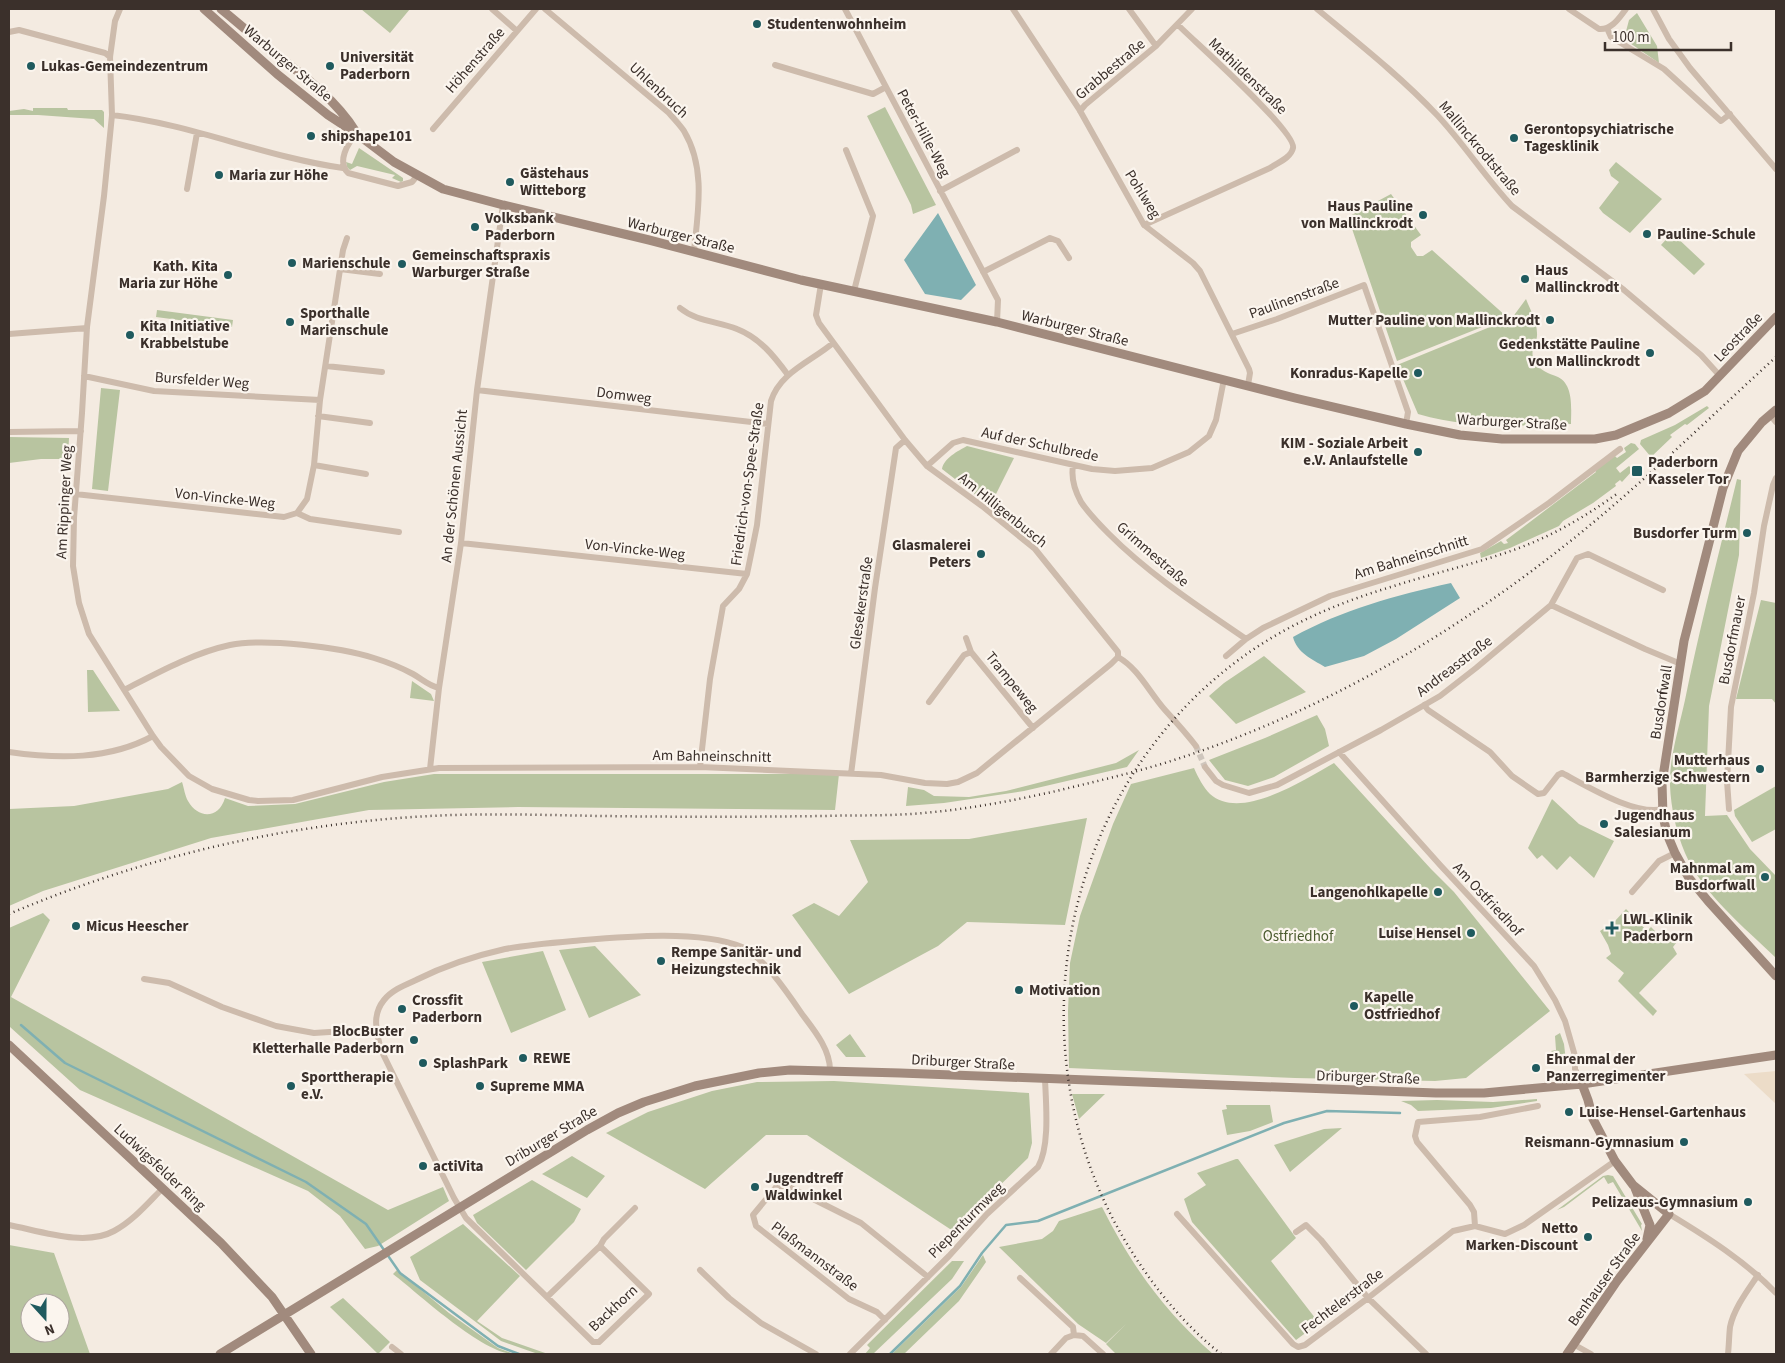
<svg xmlns="http://www.w3.org/2000/svg" width="1785" height="1363" font-family="'Source Sans 3',sans-serif">
<style>
.green{fill:#b8c4a0;fill-rule:evenodd}
.plaza{fill:#ecdcc8}
.water{fill:#7fb0b2}
.lines{fill:none;stroke-linecap:round;stroke-linejoin:round}
.stream{stroke:#7fb0b2;stroke-width:2.5}
.minor-tunnel{stroke:#cfc6bd;stroke-width:6;stroke-dasharray:6 3;stroke-linecap:butt}
.minor{stroke:#cdbbac;stroke-width:6}
.secondary{stroke:#a18a7d;stroke-width:9}
.rail{stroke:#3b302b;stroke-width:2.5;stroke-dasharray:1 4;stroke-linecap:butt}
.poi-dot{fill:#1f5a5e;stroke:#fbf5ee;stroke-width:2}
.labels{text-anchor:middle;stroke-width:4.5;stroke-linejoin:round;paint-order:stroke}
.poi-label{font-size:15px;font-weight:bold;fill:#3b302b;stroke:#fbf5ee;text-anchor:start}
.street-label{font-size:15px;fill:#3b302b;stroke:#fbf5ee}
.park-label{font-size:15px;fill:#4a5a2e;stroke:#fbf5ee}
</style>
<rect width="100%" height="100%" fill="#f4ebe1"/>
<!-- green -->
<path class="green" d="M361 9H410L390 33Z
M1637 13 1657 46 1659 63 1624 39 1629 20Z
M885 107 936 205 913 214 911 205 867 116Z
M33 108H67L68 110H102L104 112V128L94 119 38 115H9V111L24 109 33 111Z
M359 148 403 178V181L401 182 392 178 395 175 357 166 350 170 347 167 346 162 352 164Z
M1616 162 1662 199 1630 233 1603 213 1599 208 1619 182 1611 176 1609 170Z
M1391 194 1421 235 1411 242V247L1417 256H1423L1432 250 1507 317 1397 361 1348 217Z
M1672 233 1705 264 1694 275 1661 245Z
M1526 299C1530 309 1537 322 1537 333 1538 342 1529 350 1534 359 1539 371 1548 373 1558 377 1574 385 1571 409 1571 424 1518 426 1470 429 1418 414L1397 365 1512 318Z
M157 310 233 320 232 327 156 317Z
M101 388 120 390 108 491 92 489Z
M1707 406 1709 408 1687 425 1685 424 1670 435 1672 437 1651 457 1640 444 1641 440 1675 425Z
M9 437 69 438 68 459H41L9 463Z
M1631 443 1635 444 1639 449 1616 468 1620 473 1629 466 1633 470 1622 482 1620 480 1615 484 1616 486 1593 503 1563 521 1559 526 1510 548 1481 558 1480 553 1501 541 1504 544 1508 543 1506 540 1596 472 1595 470 1614 455 1617 458 1626 452 1624 448Z
M967 446 1014 458 990 506 942 469C944 458 958 451 967 446Z
M1737 479 1741 480 1739 555 1709 706 1705 816 1727 815 1750 849 1776 876V958C1745 928 1702 893 1685 853 1676 832 1671 808 1670 786 1669 758 1679 728 1685 700 1700 626 1719 553 1737 479Z
M1761 600 1776 603V704L1772 699H1736Z
M1264 656 1306 692 1236 724 1209 696 1224 683Z
M87 670H93L120 711 88 712Z
M412 681 431 694 434 701 410 698Z
M1317 715 1325 729 1329 746 1274 777 1248 786 1225 780 1209 760 1265 738Z
M1139 750 1127 767 1024 791 944 803 906 806 908 787 924 790 934 796 969 797 1006 791 1116 763Z
M1334 763 1431 869 1454 892 1550 1011 1466 1078 1435 1081 1295 1078 1069 1068 1068 1011 1070 963 1080 916 1113 824 1131 784 1194 768C1198 777 1203 787 1210 794 1241 822 1305 779 1334 763Z
M434 774H839L835 810 518 807 369 810 211 838 43 891 9 906V809L74 806 168 789 182 782C184 788 185 796 188 801 198 819 219 819 225 798L248 806 295 804 384 782Z
M1776 786V829L1752 842 1735 816 1734 810Z
M1552 799 1579 824 1614 841 1594 878 1570 856 1557 870 1542 855 1537 859 1528 848Z
M1087 818 1065 925 967 922 938 946 849 994 792 915 814 903 839 916 868 882 850 840 969 839Z
M1626 909 1647 931 1651 927 1664 940 1668 936 1676 943 1673 947 1677 954 1639 993 1657 1011 1653 1016 1618 981 1624 973 1606 958 1611 954 1608 945 1600 931 1615 921Z
M43 913 50 920 11 997 388 1210 443 1187 449 1201 378 1246 365 1249 340 1216 308 1191 80 1090 10 1027 9 928Z
M595 946 641 995 589 1018 559 950Z
M543 951 566 1010 511 1033 482 962Z
M1560 1033 1564 1044 1566 1061 1560 1062 1551 1051 1556 1050 1555 1036Z
M850 1034 866 1057H846L836 1045Z
M834 1081 1029 1093 1032 1143 1028 1158 953 1231 807 1135H766L705 1189 606 1133 648 1112 712 1091 757 1082Z
M1072 1094H1105L1079 1119Z
M1537 1099V1101L1491 1108 1418 1111 1411 1105 1401 1101 1437 1100 1493 1102Z
M1226 1105H1270L1273 1122 1250 1131 1227 1135 1222 1110 1227 1109Z
M1342 1128 1290 1172 1274 1145 1324 1129Z
M572 1156 605 1176 587 1198 542 1174Z
M1236 1159H1238L1296 1238 1271 1261 1319 1323 1296 1340 1192 1222 1184 1199 1206 1185 1197 1173Z
M1608 1175 1613 1176 1642 1224 1641 1225 1642 1231 1613 1182 1608 1184 1604 1177 1564 1207 1557 1210 1603 1176Z
M532 1180 581 1209 574 1222 526 1270 477 1223 473 1215Z
M1102 1207C1132 1266 1163 1310 1213 1354H1116L1106 1344 1126 1324 1106 1343 1078 1324 999 1247 1042 1239 1053 1231 1059 1221Z
M463 1224 520 1276 477 1321 502 1338 548 1354H538L501 1341 420 1280 410 1257Z
M9 1245 54 1253 90 1354H9ZM30 1303H60V1333H30Z
M983 1255 986 1262 959 1301 904 1354H892L961 1287Z
M952 1261H964L952 1279 873 1354H865L870 1348 867 1345Z
M397 1270 449 1313 498 1348 514 1354C483 1354 419 1294 393 1274Z
M343 1298 390 1342 378 1354 330 1307Z"/>
<!-- plaza -->
<path class="plaza" d="M1776 1071V1104L1744 1074Z"/>
<!-- water -->
<path class="water" d="M938 213 976 285 961 300 925 294 904 260Z
M1451 583 1460 598 1396 639 1364 656 1325 667C1312 659 1297 653 1293 637 1342 610 1396 595 1451 583Z"/>
<g class="lines">
<!-- stream -->
<path class="stream" d="M21 1025 65 1063 306 1182 366 1224 400 1273 498 1346 519 1354
M890 1354 960 1286 982 1253 1006 1225 1038 1221 1284 1123 1327 1111 1400 1113"/>
<!-- minor-tunnel -->
<path class="minor-tunnel" d="M1196 746 1205 767"/>
<!-- minor -->
<path class="minor" d="M120 9 115 21 110 57 112 115 104 196 87 327 82 413 74 518 73 566 79 603 89 634 153 736 161 747 189 776 212 789 249 800 258 801 293 800 382 777 439 768 700 767 881 775 925 783 947 784 958 782 977 773 1111 664 1118 657
M492 9 517 31
M545 9 669 113C674 119 680 125 684 131 706 168 698 211 694 251
M845 9 998 300 997 322
M1013 9 1079 109 1144 225 1193 263 1200 271 1249 369 1250 373 1248 385
M1129 9 1156 46
M1317 9C1358 43 1400 76 1437 115 1464 144 1485 177 1512 206L1624 290 1701 355 1720 376
M1569 9 1599 29C1612 30 1619 18 1626 9
M1653 9 1669 39 1690 68 1776 169
M1607 28 1611 37 1664 69 1721 121 1730 114
M9 32 19 30 105 53 110 57
M775 65 873 94 886 87
M1080 111 1085 105 1156 46 1192 9
M112 115C191 124 265 157 343 168
M433 129 536 9
M357 134C347 143 337 162 348 173L398 186 412 182 417 176
M846 150 873 216 854 291
M187 189 197 133
M940 191 1017 150
M1144 225 1270 168C1277 163 1291 158 1293 148 1297 132 1195 42 1178 25
M340 269 380 274
M983 272 1050 238 1058 241 1069 258
M821 284 816 315 819 323 905 440 927 466 982 506 1035 549 1118 652V657C1139 669 1149 692 1165 710 1176 722 1186 733 1196 746
M680 308C697 322 718 321 737 329 760 338 774 356 788 375
M9 334 87 328
M1232 334 1277 319 1364 285 1408 412 1406 424
M326 366 382 372
M84 376 154 391 320 400
M477 390 768 424
M1770 415 1776 422
M318 416 370 423
M9 432 81 431
M314 465 366 474
M927 466 953 443 963 440 1092 469 1115 471 1152 468 1189 452 1209 436 1216 420 1224 379
M1073 466C1071 478 1075 491 1081 502 1089 514 1099 524 1109 534 1150 575 1198 606 1246 639
M75 494 284 517 297 513 310 519 399 532
M297 513 307 499 314 465 320 400 343 250 347 238
M461 543 747 574
M1551 605 1577 558 1588 554 1663 590
M966 638 971 652
M1226 656 1246 639 1263 628 1330 596 1482 549 1549 503 1620 449
M124 690C157 673 193 653 230 645 265 638 339 647 374 658 387 662 400 667 413 674 422 679 429 686 439 688
M929 702 964 655 971 652 1033 728
M1424 705 1428 710 1490 752 1512 776 1538 794 1544 793 1558 775 1562 773C1587 786 1635 816 1663 809
M9 752C58 759 109 760 153 736
M1339 752 1441 866 1534 966 1555 1000 1565 1021 1575 1056V1069L1582 1084
M700 767 710 679 723 606 739 589 747 574 753 545 757 525 771 401C780 372 812 361 833 343
M1205 767 1216 781 1223 785 1249 793 1277 785 1381 730 1440 696 1476 668 1551 605 1645 649 1681 664
M430 769 439 688 461 543 477 390 503 205
M851 774 875 588 896 448 905 440
M1729 809 1727 781 1731 707 1754 593 1764 526 1773 485 1776 478
M1632 892 1659 861 1675 853
M144 979 169 983 222 1007 276 1026 314 1033 376 1029
M1177 1214 1293 1344 1298 1347 1305 1345 1368 1298 1453 1231 1475 1226 1505 1234 1524 1225 1615 1161
M1669 1214C1707 1237 1745 1261 1776 1293
M9 1225C40 1231 85 1247 114 1231 133 1221 148 1203 163 1188
M1475 1226 1474 1212 1470 1205 1417 1142 1415 1136 1418 1122 1480 1117 1538 1106
M1296 1232 1306 1225 1321 1240 1368 1298 1426 1354
M600 1246 604 1239 635 1208
M700 1270 729 1298 761 1323 816 1354
M1020 1278 1073 1327 1074 1335
M548 1296 600 1246 649 1294 599 1342H593L466 1218 454 1198 381 1050C377 1033 371 1016 384 1000 392 990 405 985 416 980 444 966 474 956 505 949 527 945 550 943 573 941 620 937 698 929 742 947 762 955 789 995 802 1014 814 1030 830 1049 830 1070
M885 1320 877 1312 849 1299 756 1226 753 1215 777 1186H787L861 1223 928 1277
M1074 1335 1083 1336 1103 1354
M1573 1344 1591 1354
M392 1347 401 1354
M850 1354 949 1256 987 1214 1038 1167C1050 1146 1046 1104 1045 1079
M1051 1354 1066 1338 1074 1335
M1728 1354C1729 1345 1729 1336 1730 1327 1734 1308 1748 1290 1758 1275"/>
<!-- secondary -->
<path class="secondary" d="M204 9 277 74 328 115 357 134 394 162 443 189 503 205 649 240 801 280 997 322 1295 398 1406 424 1460 435 1502 439H1595L1616 435 1669 413 1705 391 1776 317
M221 9C237 22 253 36 269 49 300 73 335 98 356 132
M1776 410 1762 422 1738 451 1723 488 1684 641 1662 783 1663 816 1667 834 1675 853 1689 878 1708 901 1776 976
M9 1045 221 1243 272 1297 311 1354
M1635 1188 1650 1225 1647 1239
M220 1354 587 1130 618 1113 644 1102 695 1086 759 1073 790 1070 900 1073 1436 1093H1484L1582 1084 1776 1055
M1567 1354 1617 1281 1669 1214 1633 1185 1615 1161 1593 1119 1588 1100 1582 1084"/>
<!-- rail -->
<path class="rail" d="M9 914C143 857 283 824 429 816 486 813 544 815 602 816 676 817 749 817 823 816 852 815 881 816 910 814 958 811 1006 802 1052 792 1093 782 1134 773 1174 760 1317 714 1451 636 1568 543 1641 485 1707 420 1776 357
M1221 1354C1183 1324 1152 1285 1127 1244 1006 1044 1063 773 1260 645 1302 618 1347 600 1394 586 1440 571 1489 561 1534 542 1564 529 1592 512 1618 493"/>
</g>
<!-- markers -->
<g class="poi-dot">
<circle cx="757" cy="24" r="5"/>
<circle cx="31" cy="66" r="5"/>
<circle cx="330" cy="66" r="5"/>
<circle cx="311" cy="136" r="5"/>
<circle cx="1514" cy="138" r="5"/>
<circle cx="219" cy="175" r="5"/>
<circle cx="510" cy="182" r="5"/>
<circle cx="1423" cy="215" r="5"/>
<circle cx="475" cy="227" r="5"/>
<circle cx="1647" cy="234" r="5"/>
<circle cx="292" cy="263" r="5"/>
<circle cx="402" cy="264" r="5"/>
<circle cx="228" cy="275" r="5"/>
<circle cx="1525" cy="279" r="5"/>
<circle cx="1550" cy="320" r="5"/>
<circle cx="290" cy="322" r="5"/>
<circle cx="130" cy="335" r="5"/>
<circle cx="1650" cy="353" r="5"/>
<circle cx="1418" cy="373" r="5"/>
<circle cx="1418" cy="452" r="5"/>
<rect x="1631" y="465" width="12" height="12" rx="2.5"/>
<circle cx="1747" cy="533" r="5"/>
<circle cx="981" cy="554" r="5"/>
<circle cx="1760" cy="769" r="5"/>
<circle cx="1604" cy="824" r="5"/>
<circle cx="1765" cy="877" r="5"/>
<circle cx="1438" cy="892" r="5"/>
<circle cx="76" cy="926" r="5"/>
<path d="M1609.5 920.5h5v5h5v5h-5v5h-5v-5h-5v-5h5z"/>
<circle cx="1471" cy="933" r="5"/>
<circle cx="661" cy="961" r="5"/>
<circle cx="1019" cy="990" r="5"/>
<circle cx="1354" cy="1006" r="5"/>
<circle cx="402" cy="1009" r="5"/>
<circle cx="414" cy="1040" r="5"/>
<circle cx="523" cy="1058" r="5"/>
<circle cx="423" cy="1063" r="5"/>
<circle cx="1536" cy="1068" r="5"/>
<circle cx="291" cy="1086" r="5"/>
<circle cx="480" cy="1086" r="5"/>
<circle cx="1569" cy="1112" r="5"/>
<circle cx="1684" cy="1142" r="5"/>
<circle cx="423" cy="1166" r="5"/>
<circle cx="755" cy="1187" r="5"/>
<circle cx="1748" cy="1202" r="5"/>
<circle cx="1588" cy="1237" r="5"/>
</g>
<g class="labels">
<!-- poi labels -->
<g class="poi-label">
<text x="767" y="29">Studentenwohnheim</text>
<text x="340" y="62">Universität<tspan x="340" dy="17">Paderborn</tspan></text>
<text x="41" y="71">Lukas-Gemeindezentrum</text>
<text x="1524" y="134">Gerontopsychiatrische<tspan x="1524" dy="17">Tagesklinik</tspan></text>
<text x="321" y="141">shipshape101</text>
<text x="520" y="178">Gästehaus<tspan x="520" dy="17">Witteborg</tspan></text>
<text x="229" y="180">Maria zur Höhe</text>
<text x="1413" y="211" text-anchor="end">Haus Pauline<tspan x="1413" dy="17">von Mallinckrodt</tspan></text>
<text x="485" y="223">Volksbank<tspan x="485" dy="17">Paderborn</tspan></text>
<text x="1657" y="239">Pauline-Schule</text>
<text x="412" y="260">Gemeinschaftspraxis<tspan x="412" dy="17">Warburger Straße</tspan></text>
<text x="302" y="268">Marienschule</text>
<text x="218" y="271" text-anchor="end">Kath. Kita<tspan x="218" dy="17">Maria zur Höhe</tspan></text>
<text x="1535" y="275">Haus<tspan x="1535" dy="17">Mallinckrodt</tspan></text>
<text x="300" y="318">Sporthalle<tspan x="300" dy="17">Marienschule</tspan></text>
<text x="1540" y="325" text-anchor="end">Mutter Pauline von Mallinckrodt</text>
<text x="140" y="331">Kita Initiative<tspan x="140" dy="17">Krabbelstube</tspan></text>
<text x="1640" y="349" text-anchor="end">Gedenkstätte Pauline<tspan x="1640" dy="17">von Mallinckrodt</tspan></text>
<text x="1408" y="378" text-anchor="end">Konradus-Kapelle</text>
<text x="1408" y="448" text-anchor="end">KIM - Soziale Arbeit<tspan x="1408" dy="17">e.V. Anlaufstelle</tspan></text>
<text x="1648" y="467">Paderborn<tspan x="1648" dy="17">Kasseler Tor</tspan></text>
<text x="1737" y="538" text-anchor="end">Busdorfer Turm</text>
<text x="971" y="550" text-anchor="end">Glasmalerei<tspan x="971" dy="17">Peters</tspan></text>
<text x="1750" y="765" text-anchor="end">Mutterhaus<tspan x="1750" dy="17">Barmherzige Schwestern</tspan></text>
<text x="1614" y="820">Jugendhaus<tspan x="1614" dy="17">Salesianum</tspan></text>
<text x="1755" y="873" text-anchor="end">Mahnmal am<tspan x="1755" dy="17">Busdorfwall</tspan></text>
<text x="1428" y="897" text-anchor="end">Langenohlkapelle</text>
<text x="1623" y="924">LWL-Klinik<tspan x="1623" dy="17">Paderborn</tspan></text>
<text x="86" y="931">Micus Heescher</text>
<text x="1461" y="938" text-anchor="end">Luise Hensel</text>
<text x="671" y="957">Rempe Sanitär- und<tspan x="671" dy="17">Heizungstechnik</tspan></text>
<text x="1029" y="995">Motivation</text>
<text x="1364" y="1002">Kapelle<tspan x="1364" dy="17">Ostfriedhof</tspan></text>
<text x="412" y="1005">Crossfit<tspan x="412" dy="17">Paderborn</tspan></text>
<text x="404" y="1036" text-anchor="end">BlocBuster<tspan x="404" dy="17">Kletterhalle Paderborn</tspan></text>
<text x="533" y="1063">REWE</text>
<text x="1546" y="1064">Ehrenmal der<tspan x="1546" dy="17">Panzerregimenter</tspan></text>
<text x="433" y="1068">SplashPark</text>
<text x="301" y="1082">Sporttherapie<tspan x="301" dy="17">e.V.</tspan></text>
<text x="490" y="1091">Supreme MMA</text>
<text x="1579" y="1117">Luise-Hensel-Gartenhaus</text>
<text x="1674" y="1147" text-anchor="end">Reismann-Gymnasium</text>
<text x="433" y="1171">actiVita</text>
<text x="765" y="1183">Jugendtreff<tspan x="765" dy="17">Waldwinkel</tspan></text>
<text x="1738" y="1207" text-anchor="end">Pelizaeus-Gymnasium</text>
<text x="1578" y="1233" text-anchor="end">Netto<tspan x="1578" dy="17">Marken-Discount</tspan></text>
</g>
<!-- street labels -->
<g class="street-label">
<text transform="translate(475 60) rotate(-49)" y="5">Höhenstraße</text>
<text transform="translate(288 63) rotate(40)" y="5">Warburger Straße</text>
<text transform="translate(1110 69) rotate(-40)" y="5">Grabbestraße</text>
<text transform="translate(1248 76) rotate(44)" y="5">Mathildenstraße</text>
<text transform="translate(659 90) rotate(43)" y="5">Uhlenbruch</text>
<text transform="translate(924 133) rotate(62)" y="5">Peter-Hille-Weg</text>
<text transform="translate(1480 148) rotate(50)" y="5">Mallinckrodtstraße</text>
<text transform="translate(1143 194) rotate(58)" y="5">Pohlweg</text>
<text transform="translate(681 235) rotate(14)" y="5">Warburger Straße</text>
<text transform="translate(1294 298) rotate(-20)" y="5">Paulinenstraße</text>
<text transform="translate(1075 328) rotate(14)" y="5">Warburger Straße</text>
<text transform="translate(1738 337) rotate(-46)" y="5">Leostraße</text>
<text transform="translate(202 380) rotate(4)" y="5">Bursfelder Weg</text>
<text transform="translate(624 395) rotate(7)" y="5">Domweg</text>
<text transform="translate(1512 422) rotate(3)" y="5">Warburger Straße</text>
<text transform="translate(1040 444) rotate(12)" y="5">Auf der Schulbrede</text>
<text transform="translate(747 484) rotate(-82)" y="5">Friedrich-von-Spee-Straße</text>
<text transform="translate(454 486) rotate(-84)" y="5">An der Schönen Aussicht</text>
<text transform="translate(225 498) rotate(6)" y="5">Von-Vincke-Weg</text>
<text transform="translate(64 502) rotate(-87)" y="5">Am Rippinger Weg</text>
<text transform="translate(1003 510) rotate(39)" y="5">Am Hilligenbusch</text>
<text transform="translate(635 549) rotate(6)" y="5">Von-Vincke-Weg</text>
<text transform="translate(1153 554) rotate(41)" y="5">Grimmestraße</text>
<text transform="translate(1411 557) rotate(-17)" y="5">Am Bahneinschnitt</text>
<text transform="translate(861 603) rotate(-82)" y="5">Glesekerstraße</text>
<text transform="translate(1732 640) rotate(-79)" y="5">Busdorfmauer</text>
<text transform="translate(1454 666) rotate(-37)" y="5">Andreasstraße</text>
<text transform="translate(1012 682) rotate(51)" y="5">Trampeweg</text>
<text transform="translate(1661 702) rotate(-81)" y="5">Busdorfwall</text>
<text transform="translate(712 756) rotate(1)" y="5">Am Bahneinschnitt</text>
<text transform="translate(1488 899) rotate(47)" y="5">Am Ostfriedhof</text>
<text transform="translate(963 1062) rotate(3)" y="5">Driburger Straße</text>
<text transform="translate(1368 1077) rotate(2)" y="5">Driburger Straße</text>
<text transform="translate(551 1136) rotate(-31)" y="5">Driburger Straße</text>
<text transform="translate(160 1167) rotate(43)" y="5">Ludwigsfelder Ring</text>
<text transform="translate(966 1220) rotate(-45)" y="5">Piepenturmweg</text>
<text transform="translate(815 1256) rotate(37)" y="5">Plaßmannstraße</text>
<text transform="translate(1604 1279) rotate(-54)" y="5">Benhauser Straße</text>
<text transform="translate(1342 1301) rotate(-37)" y="5">Fechtelerstraße</text>
<text transform="translate(613 1308) rotate(-43)" y="5">Backhorn</text>
</g>
<!-- park labels -->
<g class="park-label">
<text x="1298" y="941">Ostfriedhof</text>
</g>
</g>
<!-- border -->
<rect width="1785" height="1363" fill="none" stroke="#3b302b" stroke-width="20"/>
<!-- north arrow -->
<g transform="translate(45 1318) rotate(159)"><circle r="24" fill="#fbf5ee" stroke="#aea6a0"/>
<path d="M0-4L9 19L0 12L-9 19Z" fill="#1f5a5e"/>
<text y="-8" font-size="14" font-weight="bold" text-anchor="middle" fill="#3b302b">N</text>
</g>
<!-- scale -->
<path d="M1605 42v8h126v-8" fill="none" stroke="#3b302b" stroke-width="2.5"/>
<text x="1612" y="42" font-size="15" fill="#3b302b" stroke="#fbf5ee" stroke-width="4" paint-order="stroke">100 m</text>
</svg>
